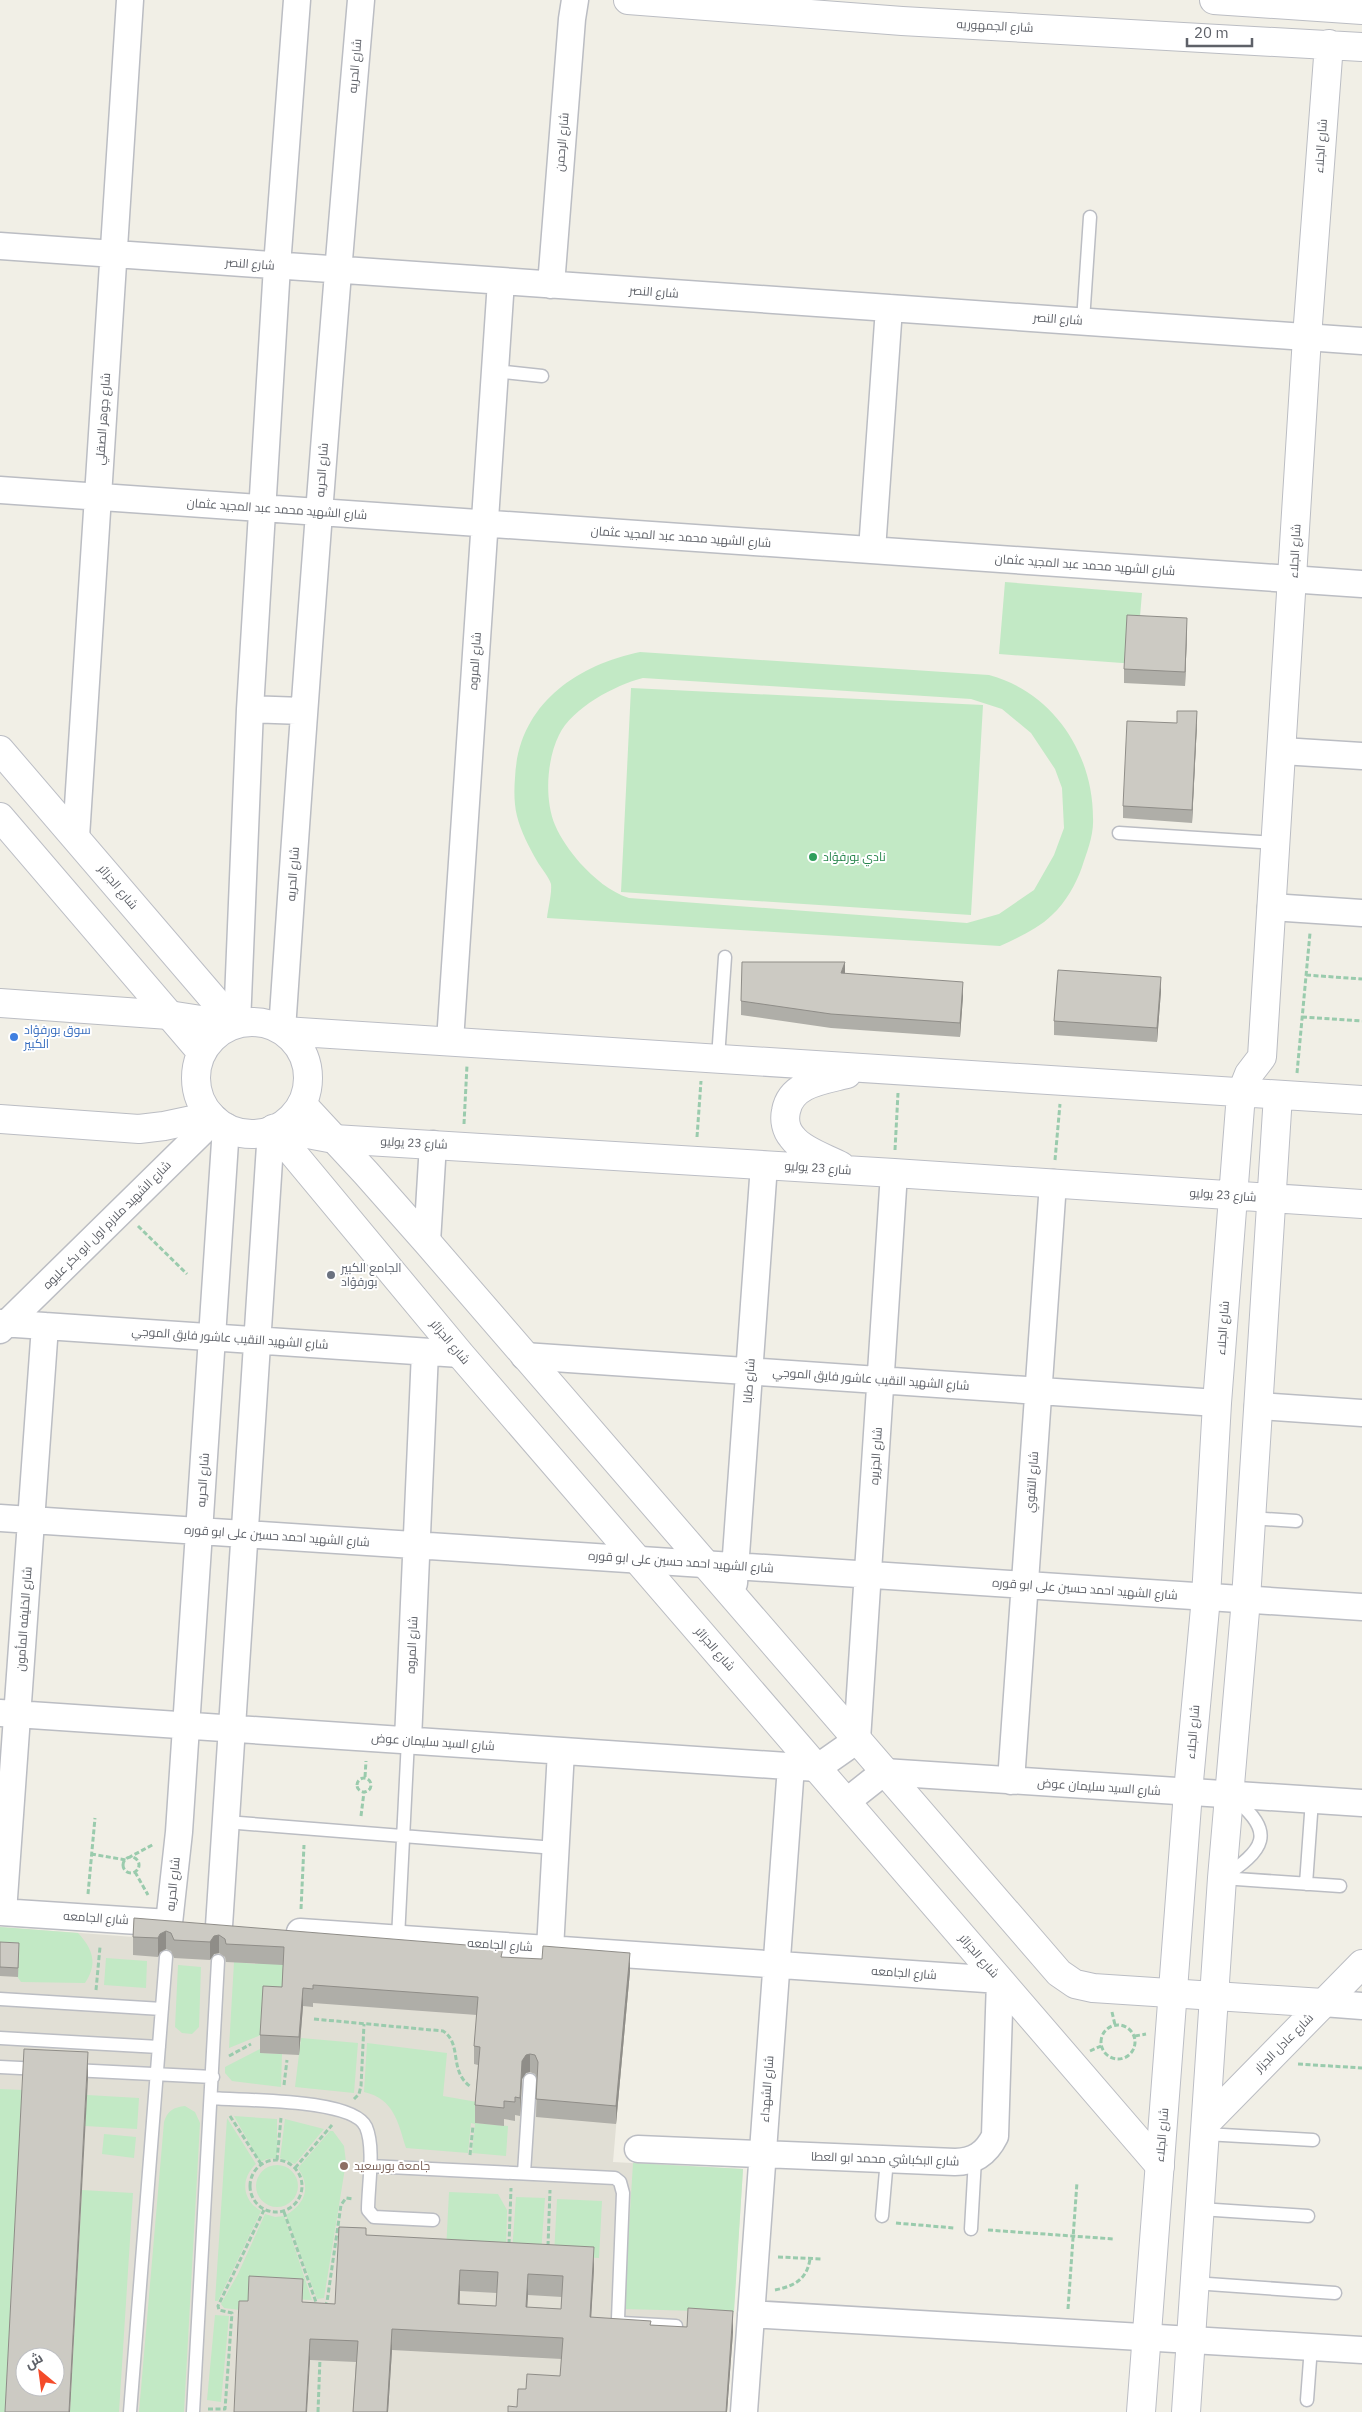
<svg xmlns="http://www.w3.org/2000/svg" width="1362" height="2412" font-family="'IBM Plex Sans',Cairo,sans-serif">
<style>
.education{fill:#e1dfd5;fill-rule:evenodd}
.green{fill:#c2e9c5;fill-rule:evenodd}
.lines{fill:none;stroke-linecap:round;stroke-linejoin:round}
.service-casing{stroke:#bbbdc3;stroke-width:15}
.minor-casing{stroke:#bbbdc3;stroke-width:29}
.tertiary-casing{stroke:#bbbdc3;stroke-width:30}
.secondary-casing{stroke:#bcbec5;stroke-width:30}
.path{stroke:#9acbad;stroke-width:3;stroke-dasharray:5 2.5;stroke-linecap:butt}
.service{stroke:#fff;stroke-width:12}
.minor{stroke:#fff;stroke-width:26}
.tertiary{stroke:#fff;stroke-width:28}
.secondary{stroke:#fff;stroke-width:28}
.wall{fill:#afaea8;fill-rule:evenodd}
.shaded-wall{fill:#8f8d88}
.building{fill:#cccac3;stroke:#8f8d88;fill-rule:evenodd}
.leisure-dot{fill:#2e9e5b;stroke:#fff;stroke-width:2}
.shop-dot{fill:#3f7fe0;stroke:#fff;stroke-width:2}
.worship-dot{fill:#6b7280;stroke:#fff;stroke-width:2}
.education-dot{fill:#8d6e63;stroke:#fff;stroke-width:2}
.labels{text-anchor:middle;stroke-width:4;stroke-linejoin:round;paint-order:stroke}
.street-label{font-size:12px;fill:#5e6168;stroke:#fff}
.leisure-label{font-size:12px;fill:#27864d;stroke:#fff;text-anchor:start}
.shop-label{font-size:12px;fill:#366cbe;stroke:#fff;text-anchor:start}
.worship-label{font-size:12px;fill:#5b616d;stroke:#fff;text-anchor:start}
.education-label{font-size:12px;fill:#785e54;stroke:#fff;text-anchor:start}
</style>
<rect width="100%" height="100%" fill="#f1efe6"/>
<!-- education -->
<path class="education" d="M0 1927 134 1937 630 1964 613 2162 743 2169 727 2412H0ZM25 2357H55V2387H25Z"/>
<!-- green -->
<path class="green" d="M1005 582 1142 593 1136 664 999 654Z
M640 652 989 675C1053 692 1093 753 1093 818 1094 835 1087 852 1082 867 1076 884 1066 902 1052 915 1038 929 1017 938 1000 946L547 918C548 908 552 894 551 884 549 877 541 868 537 861 529 847 521 832 517 816 514 804 514 790 515 778 518 706 574 666 640 652ZM643 678 971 699 1002 709 1031 733 1055 769 1062 788 1064 828 1054 855 1034 890 999 914 967 923 629 898C610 892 594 878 580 863 570 851 561 839 555 825 544 799 547 759 559 735 572 708 615 685 643 678Z
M631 688 983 705 971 915 621 892Z
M0 1927 78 1933C93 1949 98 1964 85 1983L21 1982 0 1952Z
M286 1947 282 2005 261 2035 229 2048 234 1962 257 1964Z
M106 1958 147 1961 146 1988 104 1985Z
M178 1965 201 1967 199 2027 192 2034 182 2033 175 2027Z
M301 2038 358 2043 354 2093 295 2087Z
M367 2043 447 2053 443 2096 477 2102 475 2123 508 2126 506 2156 472 2153 475 2124 471 2123 468 2153 406 2148C398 2122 394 2099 364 2092Z
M260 2049V2053L282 2054 281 2087 232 2081 225 2073V2067Z
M0 2089 24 2090 7 2412H0Z
M87 2095 139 2098 137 2129 85 2126Z
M185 2106 195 2112 200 2123 184 2412H139L164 2122C167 2111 174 2107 185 2106Z
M234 2116 277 2119V2158L267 2159 260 2162Z
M227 2118 256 2164C240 2179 242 2200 261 2211L218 2301H215Z
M285 2119 324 2129 295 2164 280 2158Z
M330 2131H333L344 2146 346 2162 324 2298 317 2299 286 2215C306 2203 311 2187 298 2168Z
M104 2134 136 2137 134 2158 102 2154Z
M633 2163 743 2169 734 2312 624 2309Z
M256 2186a21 21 0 1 1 42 0a21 21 0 1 1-42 0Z
M82 2190 133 2193 119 2412H70Z
M449 2192 498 2194 507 2210 506 2253 446 2251Z
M516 2197 545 2198 541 2254 512 2252Z
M557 2199 602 2201 599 2258 554 2255Z
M265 2214 275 2217 284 2216 312 2300 249 2297 248 2311 224 2308 221 2304 238 2274Z
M215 2315 229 2316 221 2402 207 2400Z"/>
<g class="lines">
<!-- service casing -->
<g class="service-casing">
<path id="service" d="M1083 321 1090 217
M495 371 542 376
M1119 833 1275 843
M718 1058 725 957
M1250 1518 1296 1521
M226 1822 555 1848
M1222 1878 1340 1886
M1222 1878C1264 1850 1278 1833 1232 1797
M1306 1884 1312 1800
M398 1938 408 1740
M0 1999 162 2009
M0 2038 159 2047
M0 2067 40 2069
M73 2070 213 2077
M212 2098C242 2101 353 2098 366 2127 375 2148 368 2187 368 2210L374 2217 433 2220
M1205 2134 1313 2140
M369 2166 615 2178 620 2182 623 2193 618 2319 622 2323 676 2326
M524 2173 530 2080
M1200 2209 1308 2216
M882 2216 887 2159
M971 2229 975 2159
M1194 2283 1335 2293
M1307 2400 1311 2347
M130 2412 166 1957
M193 2412 218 1961"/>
</g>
<!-- minor casing -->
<g class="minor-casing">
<path id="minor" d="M0 246 1362 341
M551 285 572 19 575 0
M0 490 1362 584
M872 550 889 308
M250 709 303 711
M1282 751 1362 756
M76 837 130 0
M1271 907 1362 913
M237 1024 250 709 277 266 297 0
M282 1030C305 686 331 343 361 0
M450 1041 501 281
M427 1242 433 1144
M0 1323 460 1354
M0 1330 215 1119
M524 1356 1217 1403
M1258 1406 1362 1413
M0 1518 1362 1607
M734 1583 764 1165
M0 1713 817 1768 857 1740 894 1173
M408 1740 425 1352
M1011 1781 1053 1183
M846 1802 884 1772 1362 1803
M0 1912 169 1923
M3 1912 45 1326
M169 1923 179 1832 226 1127
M219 1926 271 1130
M300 1932 1000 1980 995 2136C986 2154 974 2162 955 2162L638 2149
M550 1949 561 1751
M1323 2003 1362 2006
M751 2314 1362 2350
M744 2412 791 1766"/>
</g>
<!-- tertiary casing -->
<g class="tertiary-casing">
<path id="tertiary" d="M628 0 902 21 1362 47
M1214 0 1362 10
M0 1003 169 1015 233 1025
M1241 1094 1249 1074 1262 1057 1307 337 1329 44
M302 1104 366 1173 427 1242 1059 1973 1075 1984 1093 1988 1323 2003
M0 1119 139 1129 164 1126 211 1116
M273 1129 460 1354 1160 2166
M1206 2123 1362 1964"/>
</g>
<!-- secondary casing -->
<g class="secondary-casing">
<path id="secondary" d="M0 750 235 1024
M0 817 202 1053
M196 1078a56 56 0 1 1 112 0a56 56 0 1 1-112 0Z
M284 1031 1362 1100
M276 1128 334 1139 894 1173 1362 1204
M841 1166C826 1158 802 1151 792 1137 786 1130 784 1120 786 1111 791 1083 824 1080 847 1074
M1141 2412 1188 1792 1206 1597 1217 1403 1241 1094
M1186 2412 1222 1878 1246 1599 1278 1095"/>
</g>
<!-- path -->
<path class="path" d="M1306 975 1362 979
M1302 1017 1362 1021
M1297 1073 1310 933
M464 1124 467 1065
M697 1137 701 1081
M895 1150 898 1093
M1055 1160 1060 1104
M138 1226 187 1274
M365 1777 366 1761
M357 1785a7 7 0 1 1 14 0a7 7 0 1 1-14 0Z
M361 1816 364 1792
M91 1854 126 1860
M123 1865a8 8 0 1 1 16 0a8 8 0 1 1-16 0Z
M128 1858 154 1844
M135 1872 148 1895
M88 1894 95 1818
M301 1909 304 1845
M96 1990 100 1947
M1112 2012 1115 2025
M314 2019 443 2031C463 2044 448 2071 471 2087
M1101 2042a17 17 0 1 1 34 0a17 17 0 1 1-34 0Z
M1135 2036 1146 2034
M1090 2051 1101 2046
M229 2056 251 2044
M1298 2064 1362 2068
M284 2085 287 2060
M354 2099 359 2094 361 2086 364 2024
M230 2116 261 2164
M470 2155 473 2126
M250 2186a26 26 0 1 1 52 0a26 26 0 1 1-52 0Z
M277 2160 281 2118
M295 2168 332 2125
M284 2212 317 2305
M896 2223 954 2228
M988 2230 1114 2239
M509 2244 511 2188
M548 2246 550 2190
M778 2257 822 2259
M775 2290C795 2286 807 2279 810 2259
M325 2307 327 2302 341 2205 346 2198 353 2199
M1068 2309 1077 2182
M208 2409H225L232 2313 219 2310 218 2306 264 2210
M318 2412 320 2358"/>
<!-- service -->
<use href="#service" class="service"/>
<!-- minor -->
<use href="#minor" class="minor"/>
<!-- tertiary -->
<use href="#tertiary" class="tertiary"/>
<!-- secondary -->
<use href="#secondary" class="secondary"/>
</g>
<!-- wall -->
<path class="wall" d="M1187 632 1185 686 1124 683V669Z
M1177 723 1197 724 1192 823 1123 818V806Z
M845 974 963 996 960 1037 831 1028 741 1015V1001Z
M1161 991 1157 1042 1054 1035V1021Z
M134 1918 630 1971 616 2124 536 2117 537 2078 535 2074 530 2072 526 2073 522 2079 520 2116 515 2115V2121L504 2119V2126L475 2123V2105L478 2065 474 2064V2046L477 2015 313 2003V2007L303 2006 299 2055 260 2053V2035L282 1987 283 1965 226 1962 225 1957 219 1953 214 1954 210 1960 174 1958 171 1951 166 1949 160 1952 158 1957 133 1955V1937Z
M0 1942 19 1953 18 1977 0 1976Z
M366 2235 594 2268 591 2317 651 2325 733 2332 727 2412H508L517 2407 526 2389 560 2376 562 2359 392 2350 388 2412H353L356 2362 310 2360 303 2302 335 2304ZM460 2291 497 2293 496 2306 460 2304ZM528 2295 562 2297 561 2309 527 2307Z"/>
<!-- shaded-wall -->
<path class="shaded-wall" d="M1187 618V632L1185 686V672Z
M1197 711V724L1192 823V810Z
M845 962V976L841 973Z
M1161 977V991L1157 1042V1028Z
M963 982V996L960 1037V1023Z
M166 1931V1949L160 1952 158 1957V1938L160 1934Z
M219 1935V1953L214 1954 210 1960V1942L214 1936Z
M630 1953V1971L616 2124V2106Z
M303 1988V2006L299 2055V2037Z
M88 2052V2079L70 2412H69Z
M530 2054V2072L526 2073 522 2079 520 2116V2098L522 2061 526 2055Z
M594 2247V2268L590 2338V2317Z
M460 2270V2291L458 2325V2304Z
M528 2274V2295L526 2328V2307Z
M733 2311V2332L727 2412H726Z
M392 2329V2350L388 2412H387Z
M310 2339V2360L307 2412H306Z"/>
<!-- building -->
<path class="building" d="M1127 615 1187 618 1185 672 1124 669Z
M1177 711H1197L1192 810 1123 806 1127 721 1177 723Z
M742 962H845L841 973 963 982 960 1023 831 1014 741 1001Z
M1058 970 1161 977 1157 1028 1054 1021Z
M134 1918 503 1948 501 1957 542 1959 543 1946 630 1953 616 2106 536 2099 538 2062 535 2055 530 2054 526 2055 522 2061 520 2098 515 2097V2102L504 2101V2108L475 2105 480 2047 474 2046 478 1997 313 1985V1989L303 1988 299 2037 260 2035 263 1986 282 1987 284 1947 226 1944 225 1939 219 1935 214 1936 210 1942 174 1940 171 1933 166 1931 160 1934 158 1938 133 1937Z
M0 1942 19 1943 18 1968 0 1967Z
M24 2049 88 2052 69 2412H5ZM25 2357H55V2387H25Z
M339 2227 366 2228V2235L594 2247 590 2317 651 2321 650 2325 687 2327 688 2308 733 2311 726 2412H508V2406L517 2407 518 2389H526L527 2374 560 2376 563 2338 392 2329 387 2412H353L358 2341 310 2339 306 2412H234L239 2301H248L249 2276 303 2279 302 2302 335 2304ZM460 2270 498 2272 496 2306 458 2304ZM528 2274 563 2276 561 2309 526 2307Z"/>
<!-- markers -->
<circle class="leisure-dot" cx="813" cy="857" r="5"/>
<circle class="shop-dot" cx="14" cy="1037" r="5"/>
<circle class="worship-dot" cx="331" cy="1275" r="5"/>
<circle class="education-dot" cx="344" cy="2166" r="5"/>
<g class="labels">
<!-- street labels -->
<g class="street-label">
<text transform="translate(995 26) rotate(3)" y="4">شارع الجمهوريه</text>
<text transform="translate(355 66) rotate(-85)" y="4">شارع الحريه</text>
<text transform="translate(562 142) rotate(-85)" y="4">شارع الرحمن</text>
<text transform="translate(1321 146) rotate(-86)" y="4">شارع الجلاء</text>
<text transform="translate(250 264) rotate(4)" y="4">شارع النصر</text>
<text transform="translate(654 292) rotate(4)" y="4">شارع النصر</text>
<text transform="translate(1058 319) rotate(4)" y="4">شارع النصر</text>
<text transform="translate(103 419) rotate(-86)" y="4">شارع جوهر الصقلي</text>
<text transform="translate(322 470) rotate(-86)" y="4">شارع الحريه</text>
<text transform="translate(277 509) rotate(4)" y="4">شارع الشهيد محمد عبد المجيد عثمان</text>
<text transform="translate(681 537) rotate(4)" y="4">شارع الشهيد محمد عبد المجيد عثمان</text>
<text transform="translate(1295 551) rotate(-87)" y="4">شارع الجلاء</text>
<text transform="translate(1085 565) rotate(4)" y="4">شارع الشهيد محمد عبد المجيد عثمان</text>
<text transform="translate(475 661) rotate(-86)" y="4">شارع المروه</text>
<text transform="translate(293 874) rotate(-86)" y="4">شارع الحريه</text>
<text transform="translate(118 887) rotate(50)" y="4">شارع الجزائر</text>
<text transform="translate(414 1143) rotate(3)" y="4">شارع 23 يوليو</text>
<text transform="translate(818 1168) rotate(4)" y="4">شارع 23 يوليو</text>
<text transform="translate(1223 1195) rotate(4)" y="4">شارع 23 يوليو</text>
<text transform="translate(107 1225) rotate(-45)" y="4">شارع الشهيد ملازم اول ابو بكر عليوه</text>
<text transform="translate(1223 1328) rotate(-86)" y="4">شارع الجلاء</text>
<text transform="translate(230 1338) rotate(4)" y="4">شارع الشهيد النقيب عاشور فايق الموجي</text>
<text transform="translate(450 1342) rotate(50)" y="4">شارع الجزائر</text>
<text transform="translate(871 1379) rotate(4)" y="4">شارع الشهيد النقيب عاشور فايق الموجي</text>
<text transform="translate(749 1381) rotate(-86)" y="4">شارع طابا</text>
<text transform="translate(876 1456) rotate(-86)" y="4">شارع الجزيره</text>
<text transform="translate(203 1480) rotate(-86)" y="4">شارع الحريه</text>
<text transform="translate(1032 1482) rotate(-86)" y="4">شارع التقوي</text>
<text transform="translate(277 1536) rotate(4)" y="4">شارع الشهيد احمد حسين على ابو قوره</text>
<text transform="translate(681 1562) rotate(4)" y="4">شارع الشهيد احمد حسين على ابو قوره</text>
<text transform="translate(1085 1589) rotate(4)" y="4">شارع الشهيد احمد حسين على ابو قوره</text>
<text transform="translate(24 1619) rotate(-86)" y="4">شارع الخليفه المأمون</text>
<text transform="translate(412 1645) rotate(-87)" y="4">شارع المروه</text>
<text transform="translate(715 1649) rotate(49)" y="4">شارع الجزائر</text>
<text transform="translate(1193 1732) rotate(-85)" y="4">شارع الجلاء</text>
<text transform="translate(433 1742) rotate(4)" y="4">شارع السيد سليمان عوض</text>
<text transform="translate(1099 1787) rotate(4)" y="4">شارع السيد سليمان عوض</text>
<text transform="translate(173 1884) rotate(-84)" y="4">شارع الحريه</text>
<text transform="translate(96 1918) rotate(4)" y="4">شارع الجامعه</text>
<text transform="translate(500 1945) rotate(4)" y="4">شارع الجامعه</text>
<text transform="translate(979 1956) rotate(49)" y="4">شارع الجزائر</text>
<text transform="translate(904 1973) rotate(4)" y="4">شارع الجامعه</text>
<text transform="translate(1284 2043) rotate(-45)" y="4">شارع عادل الجزار</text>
<text transform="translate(767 2089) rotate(-86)" y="4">شارع الشهداء</text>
<text transform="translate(1162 2135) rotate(-85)" y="4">شارع الجلاء</text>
<text transform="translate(885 2159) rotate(2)" y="4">شارع البكباشي محمد ابو العطا</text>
</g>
<!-- leisure labels -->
<g class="leisure-label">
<text x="823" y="861">نادي بورفؤاد</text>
</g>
<!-- shop labels -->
<g class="shop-label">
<text x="24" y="1034">سوق بورفؤاد<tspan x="24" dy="14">الكبير</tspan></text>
</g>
<!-- worship labels -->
<g class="worship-label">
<text x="341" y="1272">الجامع الكبير<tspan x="341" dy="14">بورفؤاد</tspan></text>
</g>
<!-- education labels -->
<g class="education-label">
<text x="354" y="2170">جامعة بورسعيد</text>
</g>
</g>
<!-- north arrow -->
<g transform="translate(40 2372) rotate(331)"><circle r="24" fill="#ffffff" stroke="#bfc0c3"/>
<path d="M0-4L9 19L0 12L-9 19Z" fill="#f44b2a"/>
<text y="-8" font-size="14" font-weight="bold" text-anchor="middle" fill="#5e6168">ش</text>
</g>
<!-- scale -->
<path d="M1187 38v8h65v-8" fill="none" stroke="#5e6168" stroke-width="2.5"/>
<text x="1194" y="38" font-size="15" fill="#5e6168" stroke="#ffffff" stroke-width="4" paint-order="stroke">20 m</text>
</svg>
